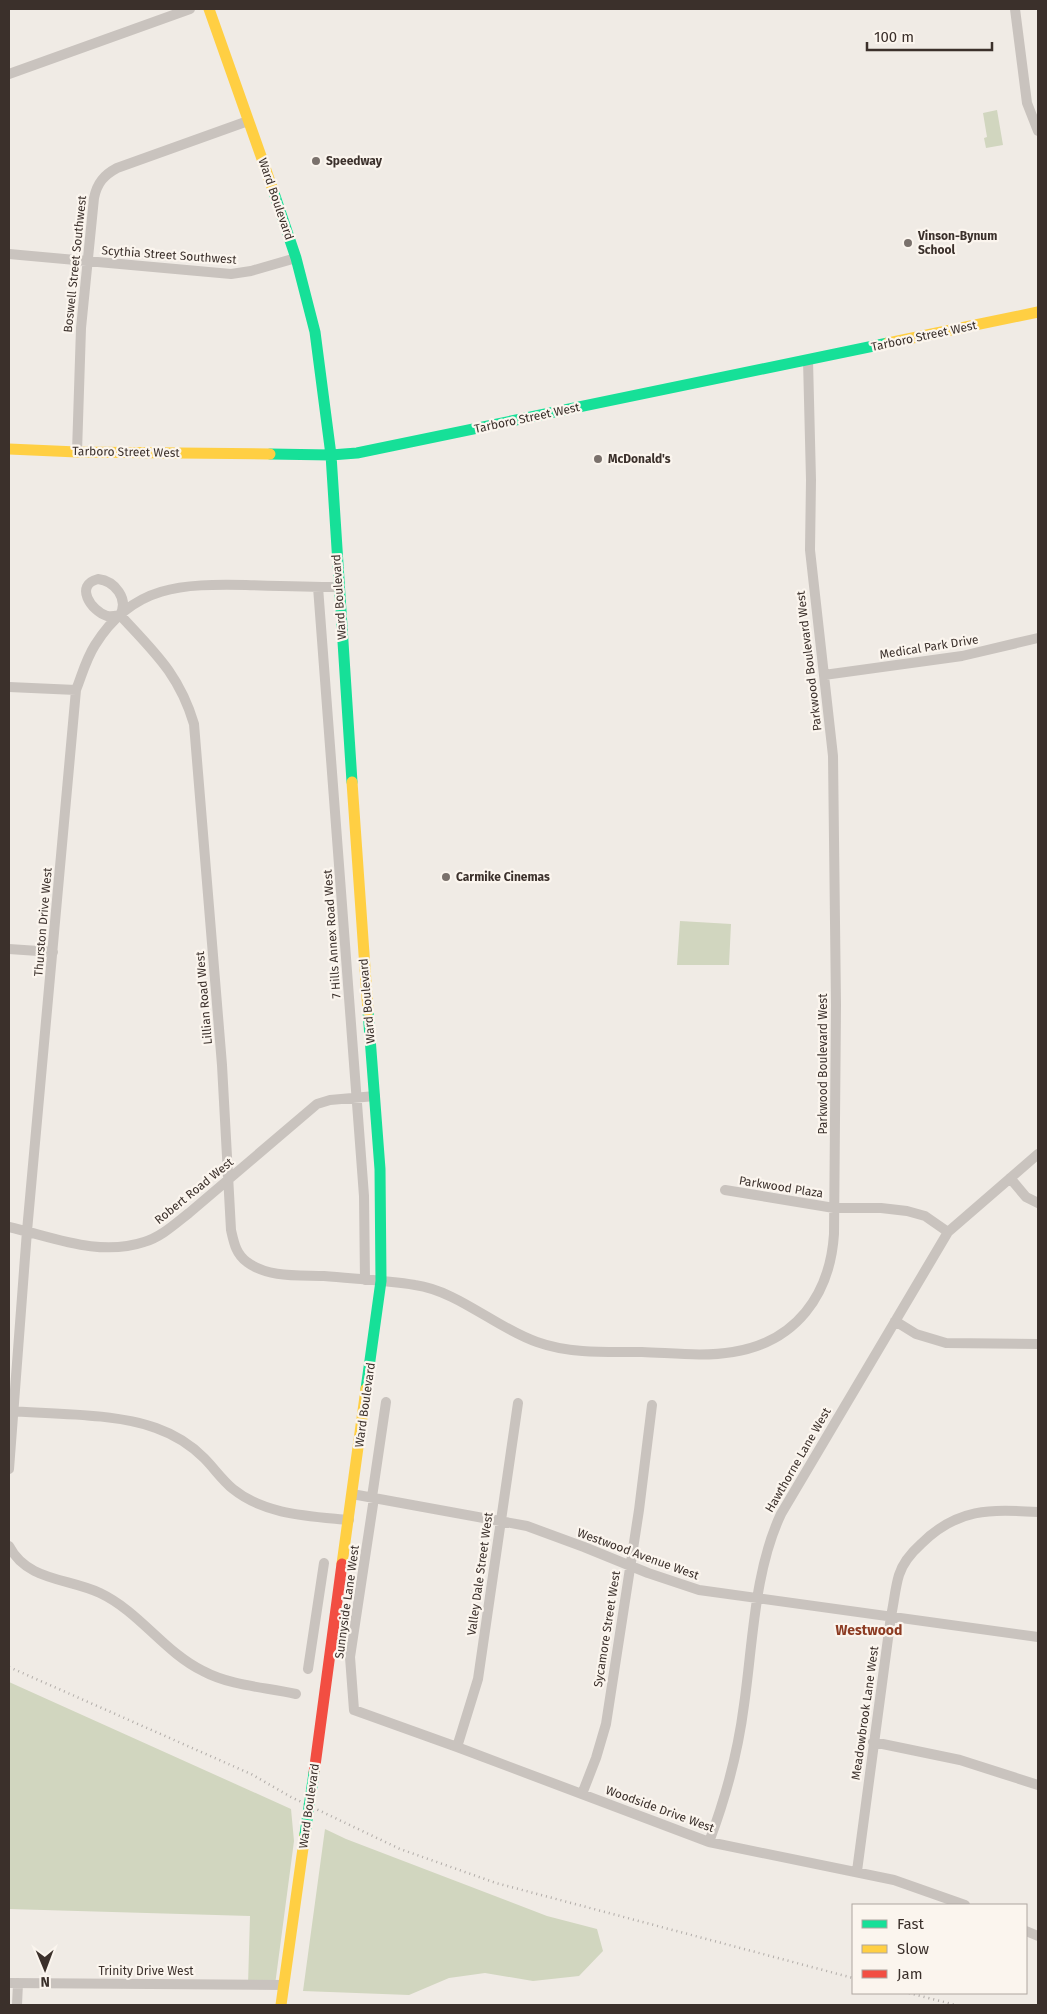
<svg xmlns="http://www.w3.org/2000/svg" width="1047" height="2014" font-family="'Fira Sans',sans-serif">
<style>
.green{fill:#d1d6bf}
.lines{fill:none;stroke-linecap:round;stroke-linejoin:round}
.street{stroke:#c9c3be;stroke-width:10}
.fast{stroke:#16e098;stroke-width:11}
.slow{stroke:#ffcf43;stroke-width:11}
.jam{stroke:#f24e42;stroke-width:11}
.rail{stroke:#b1aca8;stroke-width:2.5;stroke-dasharray:1 4;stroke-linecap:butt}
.fast-bridge{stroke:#16e098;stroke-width:11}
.poi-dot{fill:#7a716c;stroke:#fbf5ee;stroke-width:2}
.labels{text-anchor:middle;stroke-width:4.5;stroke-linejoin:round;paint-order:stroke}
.poi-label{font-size:12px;font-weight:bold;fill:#3b302b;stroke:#fbf5ee;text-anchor:start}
.street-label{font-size:12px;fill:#3b302b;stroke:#fbf5ee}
.neighbourhood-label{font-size:14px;font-weight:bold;fill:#8c3b22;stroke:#fbf5ee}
</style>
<rect width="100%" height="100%" fill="#f0ebe5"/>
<!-- green -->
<path class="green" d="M997 110 1003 145 986 148 984 138 987 137 983 113Z
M680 921 731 924 729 965H677Z
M9 1682 291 1809 294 1841 275 1985H248L250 1916 9 1909Z
M325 1829 346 1839 547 1916 597 1929 603 1951 579 1976 533 1981 485 1973 449 1978 409 1995 303 1991Z"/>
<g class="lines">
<!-- street -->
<path class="street" d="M1015 9 1027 103 1038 131
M9 74 190 9
M9 254 231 274 251 271 296 258
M77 452 81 328 94 198C97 183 104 175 117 168L248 121
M98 579C115 581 129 599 120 615 115 616 112 617 107 616 91 611 74 585 98 579Z
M318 587 364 1196 365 1280
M120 615C155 653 179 674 194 724L222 1065 231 1230C234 1243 236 1254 247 1262 268 1278 300 1275 324 1276 355 1279 385 1280 415 1285 458 1291 496 1328 537 1342 570 1354 608 1352 642 1352 672 1353 704 1357 733 1352 796 1342 830 1295 834 1234L836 1005 833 756 810 550 811 480 808 360
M824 675 962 656 1038 638
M9 687 76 690
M9 949 53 952
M1010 1178 1026 1197 1038 1203
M725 1190 834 1208H881L907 1211 925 1216 948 1232
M9 1227C53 1237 99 1257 144 1242 161 1237 175 1224 189 1213L317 1104 330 1100 375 1096
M895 1321 916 1334 946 1343 1038 1344
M9 1411C52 1414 116 1413 156 1428 173 1434 191 1445 204 1458 214 1468 222 1480 233 1489 265 1515 309 1516 349 1520
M9 1469 27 1231 76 690C82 675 86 659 95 645 133 584 183 584 246 585 277 586 308 587 338 587
M352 1494 527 1526 584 1547 648 1573 699 1590 1038 1637
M372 1497 386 1402
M374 1498 350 1657 354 1710 457 1747 709 1842 894 1880 965 1905
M9 1546C27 1581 68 1578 100 1593 140 1612 164 1652 203 1671 231 1686 265 1687 296 1694
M308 1669 324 1563
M873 1742 960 1760 1038 1785
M457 1747 478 1679 518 1403
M582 1794 596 1758 606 1724 639 1510 652 1405
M709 1842C726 1797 738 1752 744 1705 753 1643 754 1571 781 1514L948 1232 1038 1154
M857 1871 891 1616C894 1603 895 1588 899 1575 903 1562 911 1553 921 1544 957 1508 990 1509 1038 1512
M1026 1931 1038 1936
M9 1983 283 1985
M17 2005 18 1983"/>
<!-- fast -->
<path class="fast" d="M273 190 296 258 315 332 331 455 352 782
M270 454 331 455 357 453 888 343
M366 1389 381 1281 380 1169 368 1011"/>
<!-- slow -->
<path class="slow" d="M209 9 273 190
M888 343 1038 312
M9 449 77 452 270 454
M352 782 368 1011
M342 1564 366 1389
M281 2005 305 1834"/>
<!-- jam -->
<path class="jam" d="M314 1773 342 1564"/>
<!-- rail -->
<path class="rail" d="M9 1667 251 1774 291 1797 400 1849 496 1883 853 1978
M909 1993 956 2005"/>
<!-- fast-bridge -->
<path class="fast-bridge" d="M305 1834 314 1773"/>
</g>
<!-- markers -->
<g class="poi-dot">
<circle cx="316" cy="161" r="5"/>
<circle cx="908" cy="243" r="5"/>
<circle cx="598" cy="459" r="5"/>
<circle cx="446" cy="877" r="5"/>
</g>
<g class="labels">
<!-- poi labels -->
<g class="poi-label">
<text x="326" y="165">Speedway</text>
<text x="918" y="240">Vinson-Bynum<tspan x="918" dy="14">School</tspan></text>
<text x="608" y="463">McDonald's</text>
<text x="456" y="881">Carmike Cinemas</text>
</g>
<!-- street labels -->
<g class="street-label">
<text transform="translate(276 199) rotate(71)" y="4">Ward Boulevard</text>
<text transform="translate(169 255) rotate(4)" y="4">Scythia Street Southwest</text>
<text transform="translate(75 264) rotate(-84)" y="4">Boswell Street Southwest</text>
<text transform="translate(924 336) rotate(-12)" y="4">Tarboro Street West</text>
<text transform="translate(527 418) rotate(-12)" y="4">Tarboro Street West</text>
<text transform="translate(126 452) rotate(1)" y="4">Tarboro Street West</text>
<text transform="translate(339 597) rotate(-94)" y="4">Ward Boulevard</text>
<text transform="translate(929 647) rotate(-9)" y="4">Medical Park Drive</text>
<text transform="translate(809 661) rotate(-97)" y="4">Parkwood Boulevard West</text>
<text transform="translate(43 922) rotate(-85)" y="4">Thurston Drive West</text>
<text transform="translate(332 934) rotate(-94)" y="4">7 Hills Annex Road West</text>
<text transform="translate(204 998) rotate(-95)" y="4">Lillian Road West</text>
<text transform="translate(367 1001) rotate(-95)" y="4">Ward Boulevard</text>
<text transform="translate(823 1064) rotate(-90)" y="4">Parkwood Boulevard West</text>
<text transform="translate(781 1187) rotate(9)" y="4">Parkwood Plaza</text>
<text transform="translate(194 1191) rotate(-39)" y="4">Robert Road West</text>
<text transform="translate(365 1405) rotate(-82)" y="4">Ward Boulevard</text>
<text transform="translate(798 1460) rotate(-60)" y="4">Hawthorne Lane West</text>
<text transform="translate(638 1554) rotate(20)" y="4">Westwood Avenue West</text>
<text transform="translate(480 1574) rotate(-82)" y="4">Valley Dale Street West</text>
<text transform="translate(347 1602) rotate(-82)" y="4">Sunnyside Lane West</text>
<text transform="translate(607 1629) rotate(-81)" y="4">Sycamore Street West</text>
<text transform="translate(865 1713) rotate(-82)" y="4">Meadowbrook Lane West</text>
<text transform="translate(309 1806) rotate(-82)" y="4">Ward Boulevard</text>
<text transform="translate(660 1809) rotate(20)" y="4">Woodside Drive West</text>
<text x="146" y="1975">Trinity Drive West</text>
</g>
<!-- neighbourhood labels -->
<g class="neighbourhood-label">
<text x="869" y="1635">Westwood</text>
</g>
</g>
<!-- border -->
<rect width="1047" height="2014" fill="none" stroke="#3b302b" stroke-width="20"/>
<!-- legend -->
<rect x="852" y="1904" width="175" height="90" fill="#fbf5ee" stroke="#aea6a0"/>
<rect x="862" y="1920" width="25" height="8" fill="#16e098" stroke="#aea6a0"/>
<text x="897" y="1929" font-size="15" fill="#3b302b">Fast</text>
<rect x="862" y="1945" width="25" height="8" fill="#ffcf43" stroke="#aea6a0"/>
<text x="897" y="1954" font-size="15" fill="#3b302b">Slow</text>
<rect x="862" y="1970" width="25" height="8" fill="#f24e42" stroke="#aea6a0"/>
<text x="897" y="1979" font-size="15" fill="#3b302b">Jam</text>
<!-- north arrow -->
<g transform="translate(45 1969) rotate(179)" stroke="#fbf5ee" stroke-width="4" paint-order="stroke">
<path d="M0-4L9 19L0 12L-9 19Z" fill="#3b302b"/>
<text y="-8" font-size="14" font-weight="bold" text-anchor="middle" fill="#3b302b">N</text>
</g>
<!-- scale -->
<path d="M867 42v8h125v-8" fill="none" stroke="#3b302b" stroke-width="2.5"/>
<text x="874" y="42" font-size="15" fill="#3b302b" stroke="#fbf5ee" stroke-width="4" paint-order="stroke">100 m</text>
</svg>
